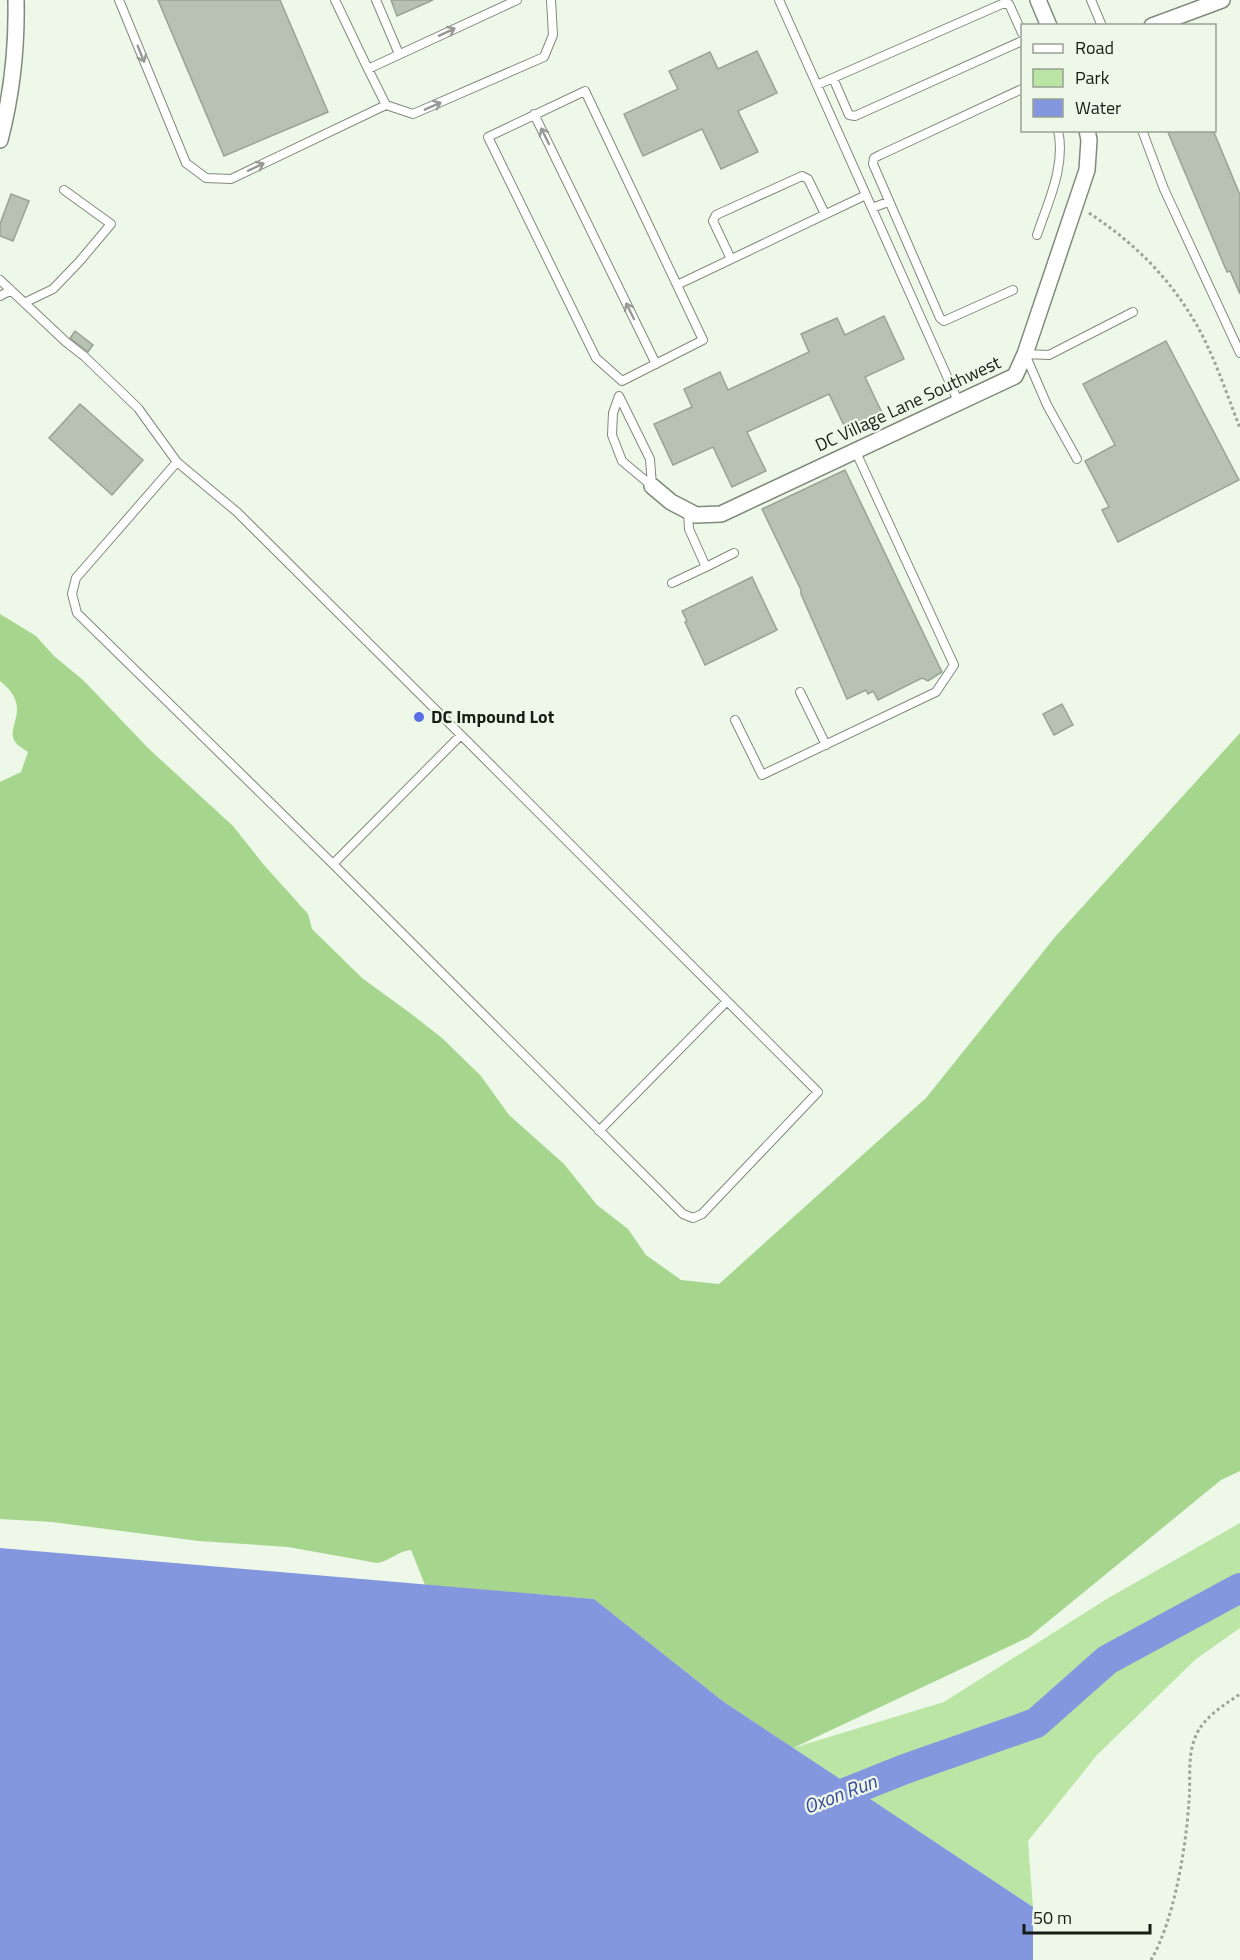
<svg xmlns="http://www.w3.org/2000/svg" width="1240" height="1960" font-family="'Titillium Web',sans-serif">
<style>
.green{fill:#bae5a5}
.forest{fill:#a6d58e}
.water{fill:#8497de}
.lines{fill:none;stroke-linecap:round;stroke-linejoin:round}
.river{stroke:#8497de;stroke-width:30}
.building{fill:#b7c2b2;stroke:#99a394;stroke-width:1.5}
.service-casing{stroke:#808a7b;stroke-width:10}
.minor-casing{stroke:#808a7b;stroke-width:18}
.path{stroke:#9ba497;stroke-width:3;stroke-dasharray:3 3;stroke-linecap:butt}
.service{stroke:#fff;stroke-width:8}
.minor{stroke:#fff;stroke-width:15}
.oneway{stroke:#979996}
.poi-dot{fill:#596ee5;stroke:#edf8e8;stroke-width:2}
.labels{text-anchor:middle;stroke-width:4.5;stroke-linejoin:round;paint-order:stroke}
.street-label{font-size:18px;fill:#181c16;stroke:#edf8e8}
.poi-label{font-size:18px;font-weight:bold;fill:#181c16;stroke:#edf8e8;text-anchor:start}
.water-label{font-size:20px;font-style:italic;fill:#39489c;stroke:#edf8e8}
</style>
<rect width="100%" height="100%" fill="#edf8e8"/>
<!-- green -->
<path class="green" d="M1240 1523V1628L1196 1659 1097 1755 1028 1841 1033 1907 793 1748 944 1702 1105 1600Z"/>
<!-- forest -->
<path class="forest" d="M0 614 36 636 54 656 83 680 149 749 233 826 264 865 308 914 312 929 362 978 410 1013 442 1038 481 1076 509 1115 564 1164 597 1205 628 1229 646 1255 681 1280 719 1284 926 1098 1055 937 1240 733V1471L1221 1480 1029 1637 793 1748 724 1702 594 1599 425 1585 411 1550C398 1551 390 1561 377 1563L288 1547 199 1541 52 1522 0 1519V782L21 772 28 752C25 749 19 747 16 743 3 727 35 709 0 681Z"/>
<!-- water -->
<path class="water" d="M0 1548 594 1599 724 1702 1033 1907V1960H0Z"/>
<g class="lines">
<!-- river -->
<path class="river" d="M817 1804 905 1769 1036 1723 1107 1660 1240 1588"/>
</g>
<!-- building -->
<path class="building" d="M158 0H280L328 112 224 156Z
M391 0H433L397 16Z
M757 51 777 93 738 111 758 152 721 169 702 129 643 156 624 114 678 89 669 71 710 52 718 69Z
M1167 130H1213L1240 195V294L1230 271 1227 272Z
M11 194 29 201 13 241 0 236V224Z
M884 316 904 359 865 377 884 417 848 434 829 394 747 432 766 471 732 487 713 447 673 465 654 424 692 407 684 389 720 372 728 390 809 352 801 334 837 318 845 335Z
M75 331 93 345 88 352 70 338Z
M1166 341 1239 480 1118 542 1102 510 1109 507 1085 461 1115 445 1083 384Z
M80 404 143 460 112 495 49 438Z
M845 470 942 672 928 681 922 678 878 700 873 691 868 694 866 690 847 699 801 594V590L762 509Z
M752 577 777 630 705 665 685 622 687 621 682 611Z
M1062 704 1073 725 1054 735 1043 714Z"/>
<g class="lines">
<!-- service casing -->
<g class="service-casing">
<path id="service" d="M119 0 186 163 206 178 231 179 386 105 413 114 544 57 553 35 551 0
M335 0 368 69 517 0
M376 0 399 54
M779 0 958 401
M1091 0 1102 26
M368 69 386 105
M833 78 849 115 855 116 1022 41
M817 85 1002 4H1009L1022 33
M585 91 703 340 622 381 596 358 488 137Z
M534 114 656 364
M1142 130 1164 189 1240 353
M872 208 888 202
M1037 235C1048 202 1066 166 1058 130
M731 259 713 221 716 215 802 176 808 179 825 214
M0 280 66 342 84 356 138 408 177 462 76 578 72 594 77 613 333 864 461 735 237 512 177 462
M677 285 866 195
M1013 290 944 321 940 318 873 164 874 158 880 155 1022 89
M0 296 11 290
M26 302 53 289 79 262 111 224 64 190
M619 396 650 459 652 486 622 461 612 435 613 413Z
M1077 459 1047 405 1025 354 1049 355 1133 312
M706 567 734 553
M672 583 706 567 689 529 688 511
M800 692 826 745
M735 720 762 775 936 692 954 665 855 450
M333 864 683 1214 693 1218 702 1214 818 1092 461 735
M599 1131 727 1001"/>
</g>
<!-- minor casing -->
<g class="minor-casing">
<path id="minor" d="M1038 0 1049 26
M1152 26 1222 0
M0 140C12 94 17 48 16 0
M652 486 671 502 696 515 721 514 1015 376 1025 354 1087 170 1089 140 1087 130"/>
</g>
<!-- path -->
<path class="path" d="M1089 213C1129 239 1165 273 1190 314 1212 348 1225 390 1240 428
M1151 1960C1174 1921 1186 1848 1189 1801 1191 1781 1187 1757 1195 1738 1202 1718 1224 1705 1240 1694"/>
<!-- service -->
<use href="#service" class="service"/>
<!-- minor -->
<use href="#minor" class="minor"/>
</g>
<!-- one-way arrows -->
<defs><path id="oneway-shaft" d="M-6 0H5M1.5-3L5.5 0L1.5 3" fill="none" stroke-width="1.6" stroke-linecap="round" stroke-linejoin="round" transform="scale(1.5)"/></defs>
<g class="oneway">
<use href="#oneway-shaft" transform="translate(447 32) rotate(-25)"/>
<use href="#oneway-shaft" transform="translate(141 54) rotate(68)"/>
<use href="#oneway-shaft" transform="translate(433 106) rotate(-24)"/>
<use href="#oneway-shaft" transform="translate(545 136) rotate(-116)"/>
<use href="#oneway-shaft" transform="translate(256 167) rotate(-25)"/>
<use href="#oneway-shaft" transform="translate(630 311) rotate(-116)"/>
</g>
<!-- markers -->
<circle class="poi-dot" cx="419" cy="717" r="6"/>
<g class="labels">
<!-- street labels -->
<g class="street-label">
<text transform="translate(908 404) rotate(-25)" y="6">DC Village Lane Southwest</text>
</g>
<!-- poi labels -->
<g class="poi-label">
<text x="431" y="723">DC Impound Lot</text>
</g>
<!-- water labels -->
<g class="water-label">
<text transform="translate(840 1794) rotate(-21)" y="7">Oxon Run</text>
</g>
</g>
<!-- legend -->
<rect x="1021" y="24" width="195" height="108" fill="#edf8e8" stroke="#98a094" stroke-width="1.5"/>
<rect x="1033" y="44" width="30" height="9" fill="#ffffff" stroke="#98a094" stroke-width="1.5"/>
<text x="1075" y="54" font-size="18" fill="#181c16">Road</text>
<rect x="1033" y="69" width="30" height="18" fill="#bae5a5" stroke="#98a094" stroke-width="1.5"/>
<text x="1075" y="84" font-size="18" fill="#181c16">Park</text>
<rect x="1033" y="99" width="30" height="18" fill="#8497de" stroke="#98a094" stroke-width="1.5"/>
<text x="1075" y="114" font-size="18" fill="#181c16">Water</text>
<!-- scale -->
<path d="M1024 1924v9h126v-9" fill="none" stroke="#181c16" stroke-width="3"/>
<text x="1033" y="1924" font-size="18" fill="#181c16" stroke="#edf8e8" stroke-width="4.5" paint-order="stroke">50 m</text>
</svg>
